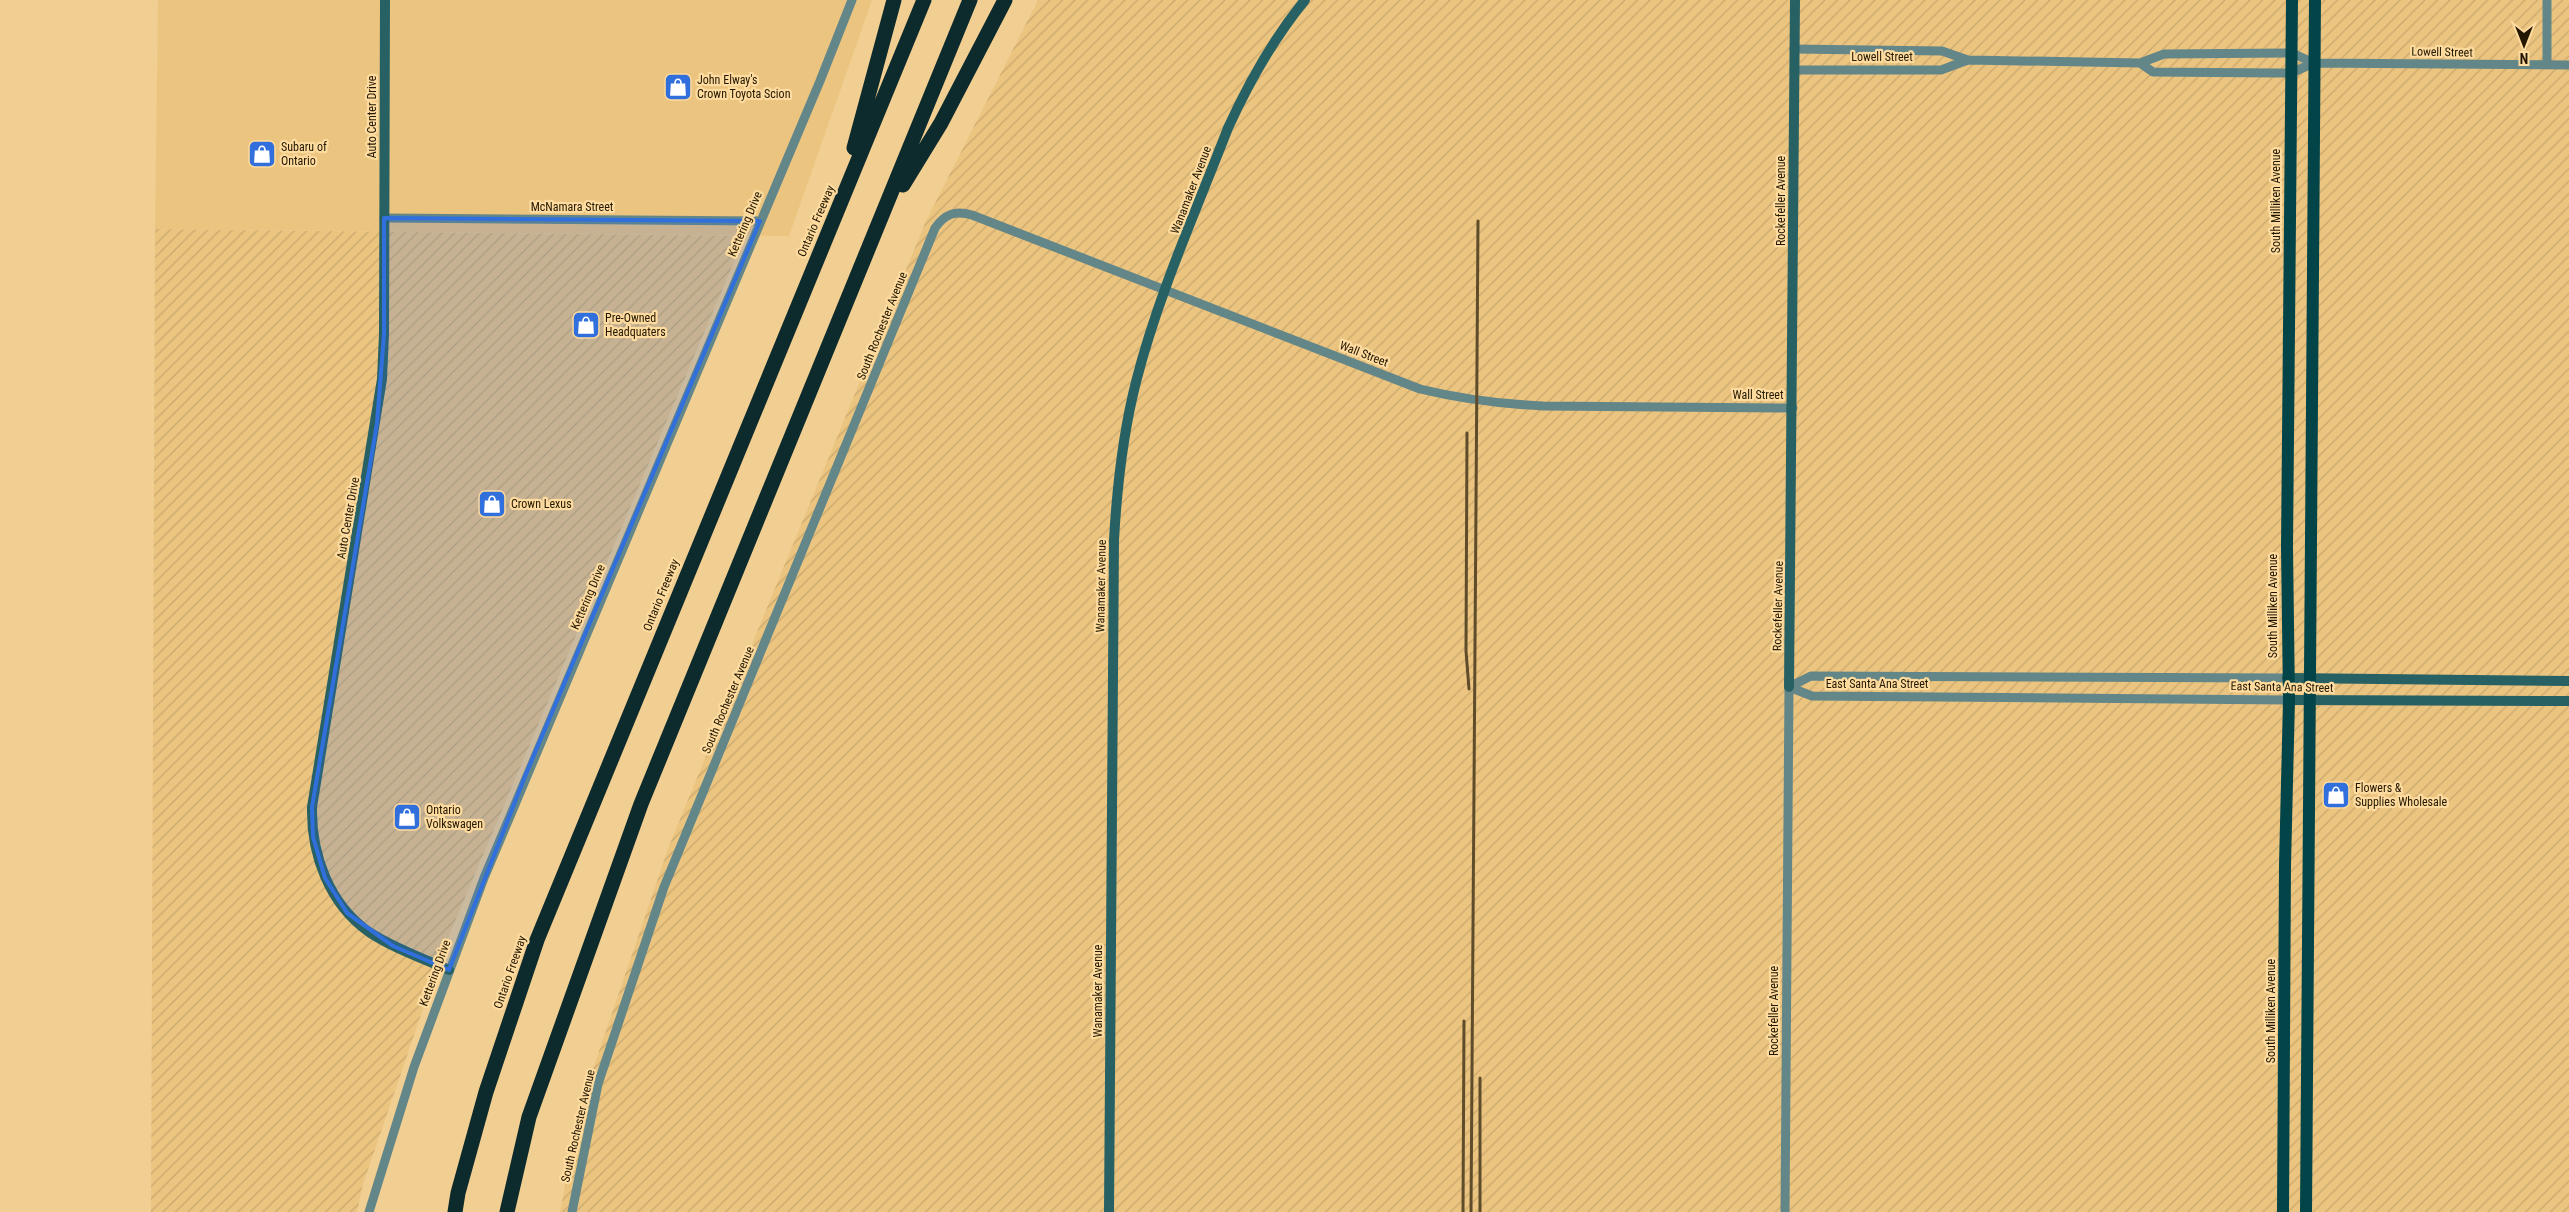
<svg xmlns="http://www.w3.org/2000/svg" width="2569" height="1212" font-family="'Roboto Condensed',sans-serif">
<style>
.built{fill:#ebc480}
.industrial{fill:url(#industrial-furrows)}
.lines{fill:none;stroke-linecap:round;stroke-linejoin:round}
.street{stroke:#638688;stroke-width:9}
.secondary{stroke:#286164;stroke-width:10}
.primary{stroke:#034448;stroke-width:12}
.highway{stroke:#0d2a2c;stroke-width:15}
.rail{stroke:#5e4c2a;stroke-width:3}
.marked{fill:#316fdc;fill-opacity:0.2;stroke:#316fdc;stroke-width:4;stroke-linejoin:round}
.labels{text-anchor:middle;stroke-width:4.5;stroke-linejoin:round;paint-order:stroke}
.street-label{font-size:12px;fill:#231700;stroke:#fedb9e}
.poi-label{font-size:12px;fill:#231700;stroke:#fedb9e;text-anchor:start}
</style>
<defs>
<pattern id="industrial-furrows" width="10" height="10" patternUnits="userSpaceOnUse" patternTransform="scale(1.25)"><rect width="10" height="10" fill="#ebc480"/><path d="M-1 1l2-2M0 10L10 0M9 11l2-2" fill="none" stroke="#c9a86d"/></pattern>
</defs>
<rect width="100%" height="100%" fill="#f1ce91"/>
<!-- built -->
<path class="built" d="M158 0H872L789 236 155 229Z"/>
<!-- industrial -->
<path class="industrial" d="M1038 0H2569V1212H560L581 1104 669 846 926 221Z
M155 229 745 236 445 945 363 1184 357 1212H151Z"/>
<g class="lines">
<!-- street -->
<path class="street" d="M1794 49 1942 51 1968 60 2140 63 2164 54 2292 53 2314 63 2569 65
M2140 63 2153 72 2276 73H2291L2314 63
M2547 65V0
M1794 70H1941L1968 60
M384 218 760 221
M1789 687 1812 696 2289 700
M1789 687 1811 676 2287 678
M369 1212 414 1067 484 878 820 81 852 0
M572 1212 598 1084 664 887 935 228C945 214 955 210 972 215L1420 389C1461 399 1501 404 1543 406L1793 408
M1785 1212 1789 687"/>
<!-- secondary -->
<path class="secondary" d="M385 0 384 334 382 379 312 807C311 854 329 904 369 932 393 948 422 958 449 970
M2287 678 2569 681
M1789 687 1795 0
M2289 700 2569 701
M1109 1212 1114 540C1117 486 1123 433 1136 382 1158 295 1196 211 1228 128 1249 82 1273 39 1305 0"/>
<!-- primary -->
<path class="primary" d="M2283 1212 2285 865 2289 700 2287 547 2292 0
M2306 1212 2315 0"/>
<!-- highway -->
<path class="highway" d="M854 148 894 0
M903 185 941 123 1005 0
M455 1212 458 1193 486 1092 537 940 924 0
M507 1212 529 1117 641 804 970 0"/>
<!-- rail -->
<path class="rail" d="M1467 433 1466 651 1469 689
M1480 1078V1212
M1463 1212 1464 1021
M1471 1212 1478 221"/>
</g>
<!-- marked area -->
<path class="marked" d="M384 218 760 221 526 774 449 970 393 946 347 913 325 878 313 837 312 807 377 423 384 334Z"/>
<!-- icons -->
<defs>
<g id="shop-square" transform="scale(1.4375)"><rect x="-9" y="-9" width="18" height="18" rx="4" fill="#316fdc" stroke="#fedb9e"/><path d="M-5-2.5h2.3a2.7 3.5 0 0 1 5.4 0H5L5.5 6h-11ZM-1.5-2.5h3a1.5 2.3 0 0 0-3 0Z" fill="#fff"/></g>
</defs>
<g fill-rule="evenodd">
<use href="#shop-square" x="678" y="87"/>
<use href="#shop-square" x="262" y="154"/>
<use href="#shop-square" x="586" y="325"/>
<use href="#shop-square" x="492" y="504"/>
<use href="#shop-square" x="2336" y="795"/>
<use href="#shop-square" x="407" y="817"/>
</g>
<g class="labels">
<!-- street labels -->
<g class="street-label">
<text transform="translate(2442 52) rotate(1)" y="4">Lowell Street</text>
<text x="1882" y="61">Lowell Street</text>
<text transform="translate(372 117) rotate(-90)" y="4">Auto Center Drive</text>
<text transform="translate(1191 190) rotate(-69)" y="4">Wanamaker Avenue</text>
<text transform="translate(1781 201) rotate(-90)" y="4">Rockefeller Avenue</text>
<text transform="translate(2276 201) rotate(-90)" y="4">South Milliken Avenue</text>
<text x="572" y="211">McNamara Street</text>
<text transform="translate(816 221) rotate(-67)" y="4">Ontario Freeway</text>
<text transform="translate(745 224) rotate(-67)" y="4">Kettering Drive</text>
<text transform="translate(882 326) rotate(-68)" y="4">South Rochester Avenue</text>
<text transform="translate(1364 354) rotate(21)" y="4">Wall Street</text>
<text x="1758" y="399">Wall Street</text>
<text transform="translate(348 518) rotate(-80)" y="4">Auto Center Drive</text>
<text transform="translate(1101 586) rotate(-89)" y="4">Wanamaker Avenue</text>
<text transform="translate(661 595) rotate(-68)" y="4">Ontario Freeway</text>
<text transform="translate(588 597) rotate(-67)" y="4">Kettering Drive</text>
<text transform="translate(1778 606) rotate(-89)" y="4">Rockefeller Avenue</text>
<text transform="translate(2273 606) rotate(-90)" y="4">South Milliken Avenue</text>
<text x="1877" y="688">East Santa Ana Street</text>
<text transform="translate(2282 687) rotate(1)" y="4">East Santa Ana Street</text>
<text transform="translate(728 700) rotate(-67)" y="4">South Rochester Avenue</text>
<text transform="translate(510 972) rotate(-71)" y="4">Ontario Freeway</text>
<text transform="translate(435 973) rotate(-70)" y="4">Kettering Drive</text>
<text transform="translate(1098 991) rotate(-90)" y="4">Wanamaker Avenue</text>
<text transform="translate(1774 1011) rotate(-90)" y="4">Rockefeller Avenue</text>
<text transform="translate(2271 1011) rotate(-90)" y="4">South Milliken Avenue</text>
<text transform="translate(578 1126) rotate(-77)" y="4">South Rochester Avenue</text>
</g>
<!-- poi labels -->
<g class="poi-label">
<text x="697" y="84">John Elway's<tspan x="697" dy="14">Crown Toyota Scion</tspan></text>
<text x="281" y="151">Subaru of<tspan x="281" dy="14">Ontario</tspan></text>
<text x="605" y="322">Pre-Owned<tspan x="605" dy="14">Headquaters</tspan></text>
<text x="511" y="508">Crown Lexus</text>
<text x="2355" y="792">Flowers &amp;<tspan x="2355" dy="14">Supplies Wholesale</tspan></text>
<text x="426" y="814">Ontario<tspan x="426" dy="14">Volkswagen</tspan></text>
</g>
</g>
<!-- north arrow -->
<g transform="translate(2524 45) rotate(180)" stroke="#fedb9e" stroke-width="4" paint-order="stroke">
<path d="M0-4L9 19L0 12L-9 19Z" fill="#231700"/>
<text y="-8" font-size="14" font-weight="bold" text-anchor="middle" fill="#231700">N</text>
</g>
</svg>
